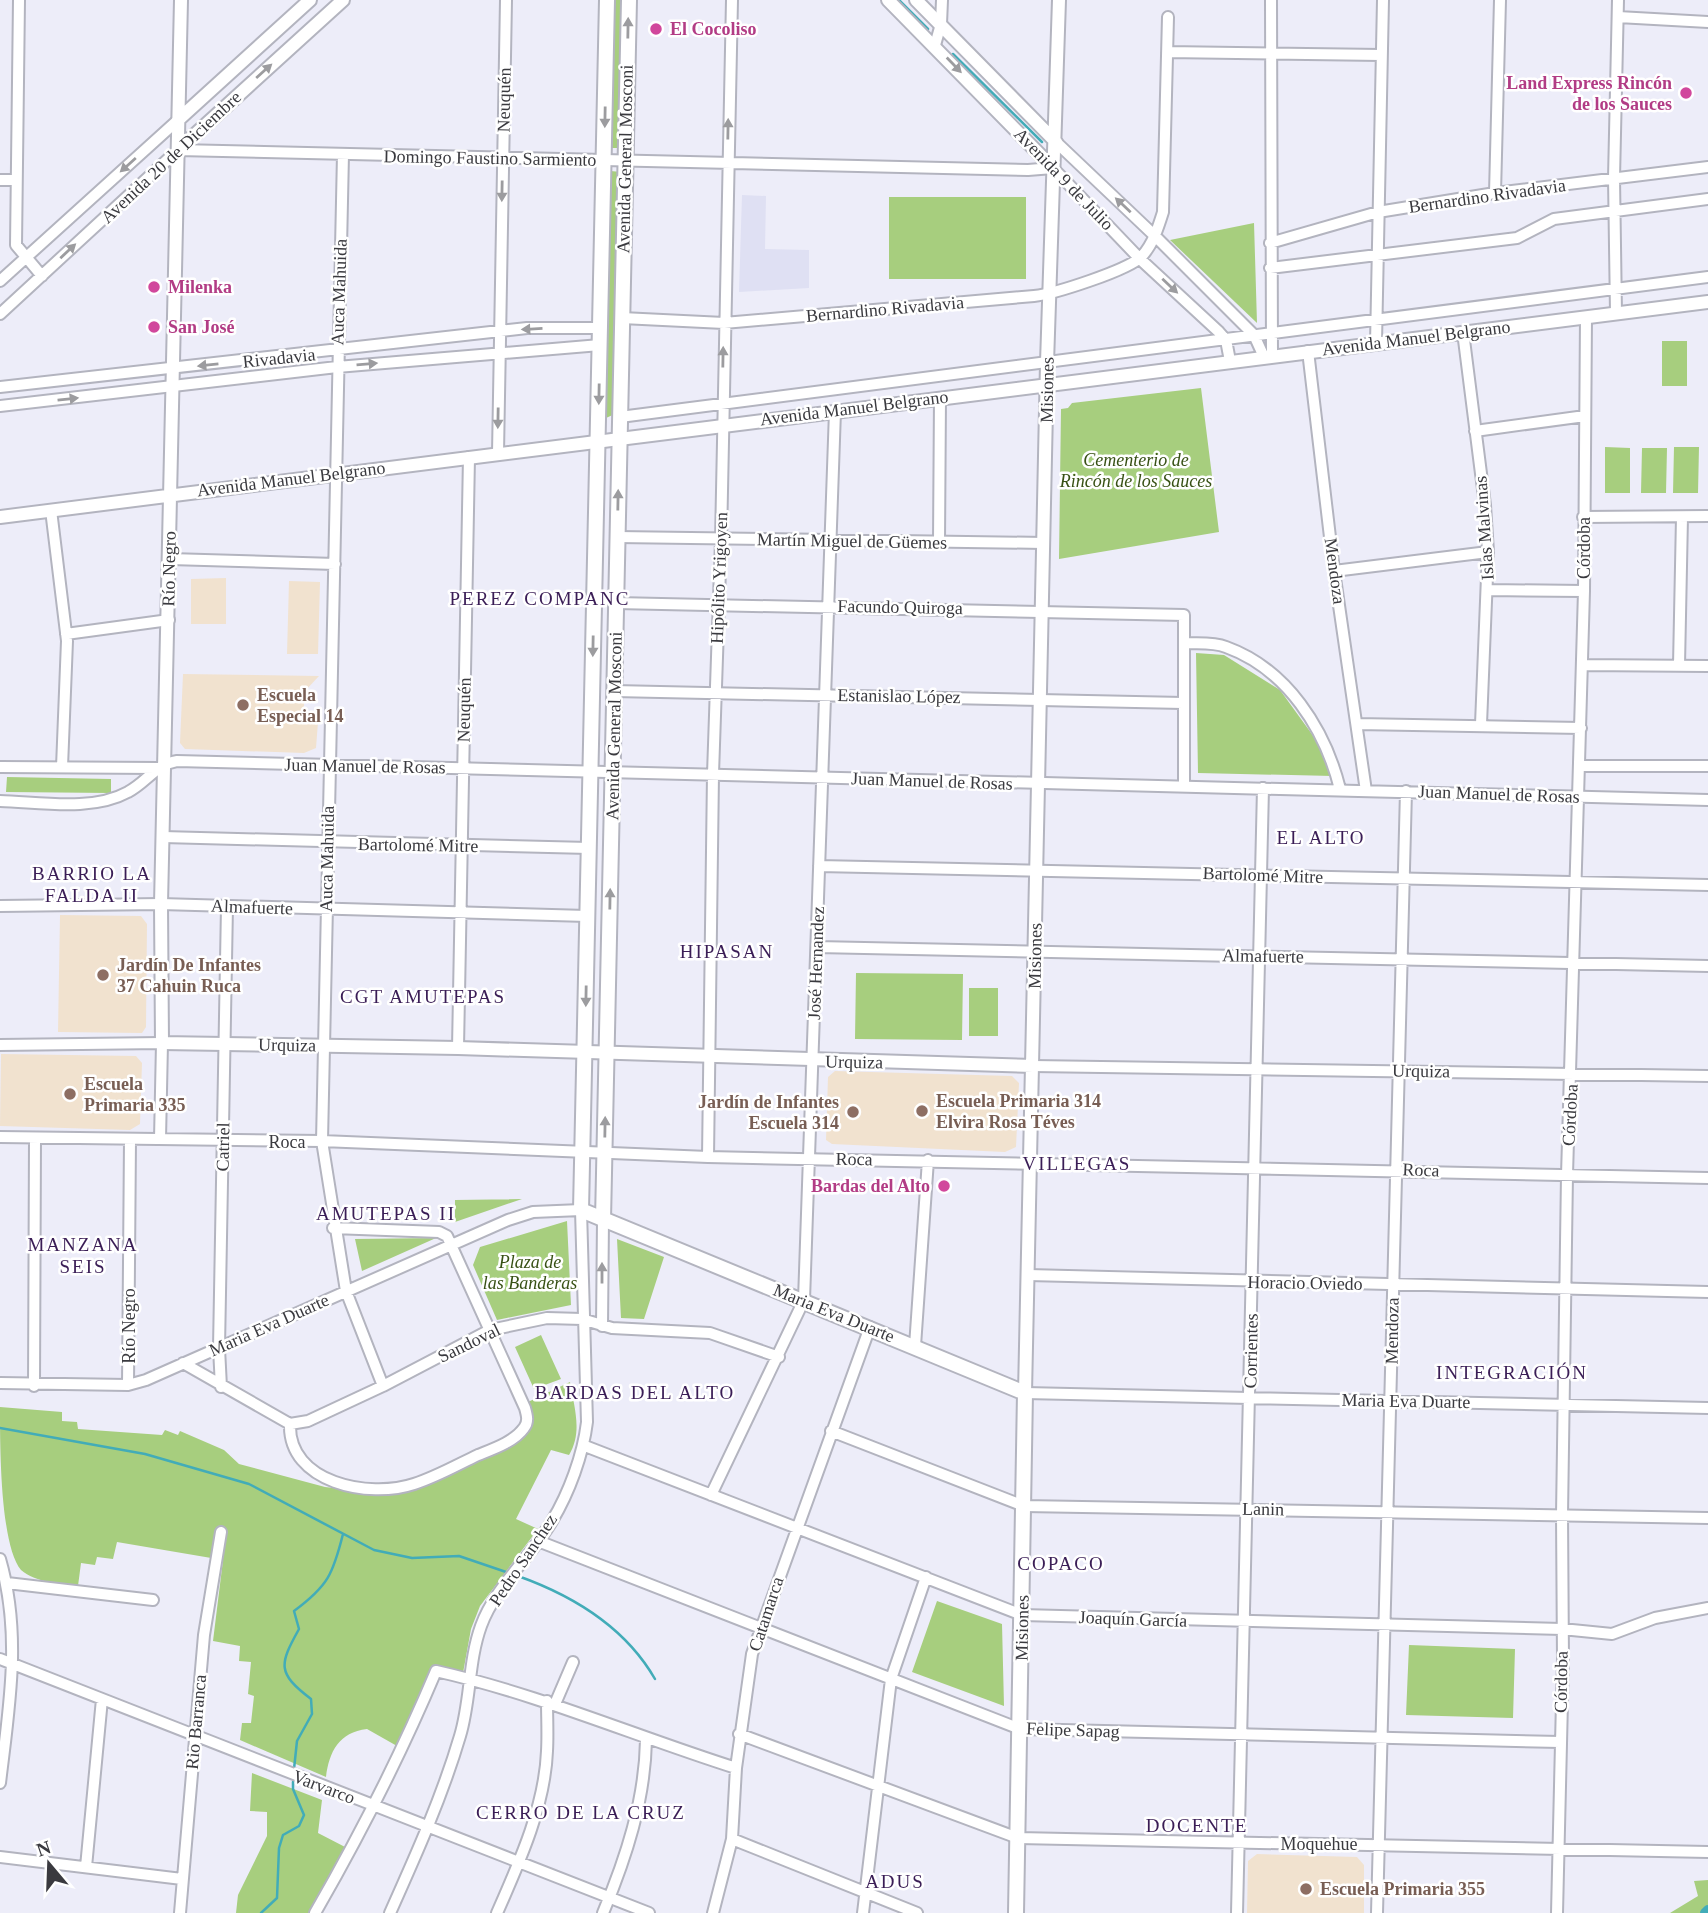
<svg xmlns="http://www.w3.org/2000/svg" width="1708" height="1913" font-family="'Times New Roman',serif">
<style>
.built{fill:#dfe0f3}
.education{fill:#f1e2cf}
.green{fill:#a7ce7e}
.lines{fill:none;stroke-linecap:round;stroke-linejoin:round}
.stream{stroke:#42acb8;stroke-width:2.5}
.canal{stroke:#42acb8;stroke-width:10}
.minor-casing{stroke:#b3b4bf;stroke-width:14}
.tertiary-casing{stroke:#b3b4bf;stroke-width:16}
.secondary-casing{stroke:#b3b4bf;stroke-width:18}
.minor{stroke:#fff;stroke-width:10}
.tertiary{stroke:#fff;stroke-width:12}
.secondary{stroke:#fff;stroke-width:14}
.oneway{fill:#9c9c9f}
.hotel-dot{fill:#d1479c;stroke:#fff;stroke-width:2.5}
.education-dot{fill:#8d6e63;stroke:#fff;stroke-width:2.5}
.labels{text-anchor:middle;stroke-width:5;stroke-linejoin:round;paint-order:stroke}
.hotel-label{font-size:18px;font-weight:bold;fill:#b23c85;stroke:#fff;text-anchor:start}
.street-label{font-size:18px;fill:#3a3a3f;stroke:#fff}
.park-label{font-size:18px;font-style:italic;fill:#385115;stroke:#fff}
.education-label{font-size:18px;font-weight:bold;fill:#785e54;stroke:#fff;text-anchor:start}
.neighbourhood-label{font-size:19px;letter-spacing:2px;fill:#3a1d56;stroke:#fff}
</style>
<rect width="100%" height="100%" fill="#ededf9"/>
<!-- built -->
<path class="built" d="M742 195 766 196 765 249 809 250V288L739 292Z"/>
<!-- education -->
<path class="education" d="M226 578V624H191V579Z
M289 581 320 582 318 654H287Z
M183 674 319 676 305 691 303 719 318 722 316 748 304 753 185 749 180 743Z
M60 915 141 916 147 924 146 1027 142 1033 58 1032Z
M1 1054 136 1056 142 1063 140 1124 130 1130 0 1126Z
M835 1071 1012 1076 1019 1083 1016 1147 1005 1152 832 1144 826 1140 828 1077Z
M1257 1854 1357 1857 1364 1865V1913H1247L1248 1861Z"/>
<!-- green -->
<path class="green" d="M612 0H625L623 148H609Z
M610 171 622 172 617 413 606 418Z
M889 197H1026V279H889Z
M1254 223 1257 323 1170 240Z
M1662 341H1687V386H1662Z
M1201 388 1219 532 1059 559 1061 409 1068 408 1072 403Z
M1605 447 1630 448V493H1605Z
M1674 447H1699L1698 493H1673Z
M1642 448H1667L1666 493H1641Z
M1196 653 1224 655 1280 690 1314 737 1333 776 1198 773Z
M7 777 111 779V793L6 792Z
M856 973 963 974 962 1040 855 1039Z
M969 988H998V1036H969Z
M522 1199 455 1222V1200Z
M567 1221 571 1305 497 1320 473 1265 480 1247Z
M436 1238 362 1271 355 1239Z
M617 1239 664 1257 644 1319 621 1318Z
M541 1335 561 1379 534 1389 515 1347Z
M570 1382C574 1407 583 1432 569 1455L551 1450 516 1519 538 1529 480 1606 471 1629 463 1673 437 1666 431 1668 397 1746 367 1729C339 1732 329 1752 326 1777L240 1740 242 1723H251L254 1696 248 1694 251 1662 239 1661 240 1646 213 1641 223 1560 117 1542 113 1559 97 1557 95 1565 81 1563 78 1586C59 1583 36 1583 21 1570 0 1545 0 1445 0 1407L62 1412V1421L77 1422 78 1429 162 1435 165 1430 178 1435 180 1431 224 1450 239 1464 325 1487 376 1493 518 1440 528 1402Z
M937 1601 1002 1624 1004 1706 912 1672Z
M1409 1645 1515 1649 1513 1718 1406 1715Z
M252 1773 322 1800 318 1833 347 1848 318 1913H236L238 1895 267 1836V1812L250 1811Z
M1708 1880V1913H1670L1698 1896 1694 1881Z"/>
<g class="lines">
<!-- stream -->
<path class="stream" d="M899 0 928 29
M953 54 1042 142
M0 1428 145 1454 249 1484 374 1550 412 1558 459 1556 509 1573
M518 1576C574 1596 625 1627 655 1679
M294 1769 297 1741 312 1714 311 1699C277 1673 279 1665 299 1629L294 1611C328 1586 333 1574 343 1534
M261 1913 277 1898 279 1848 283 1835 299 1826 304 1815 293 1789V1782"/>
<!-- canal -->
<path class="canal" d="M1705 1913 1708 1910"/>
<!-- minor casing -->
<g class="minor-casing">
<path id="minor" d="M19 0 16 245 42 276
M1271 0 1272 356
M1618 17 1708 22
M935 45 941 24 942 0
M1167 52 1381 55
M1056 142 1155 236 1254 335 1264 357
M343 154 322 1141 346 1291 383 1386
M0 180H15
M1495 193 1500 0
M1270 243 1378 212 1495 193 1708 167
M1270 268 1517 238 1554 219 1708 199
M0 281 178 120
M1616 313 1614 178 1618 0
M0 314 178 150 1028 170 1053 168 1140 259 1219 332 1226 340 1230 361
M622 318 724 323 1034 296C1054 294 1129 270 1142 256 1153 244 1158 228 1163 212L1168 17
M1463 332 1485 505 1488 552 1481 724
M1376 343 1383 0
M1308 351 1334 571 1366 791
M0 387 527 328H600
M0 406 337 367 600 345
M620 417 1708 277
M1475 431 1585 416
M498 453 506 0
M51 510 67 641 62 767
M1583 517 1708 516
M617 537 1044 543
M939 541 940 398
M170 559 335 564
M1334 571 1488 552
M1488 590 1584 591
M616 603 1184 615V787
M66 634 169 620
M1184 643C1198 644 1213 642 1226 647 1287 669 1325 729 1340 789
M1582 665 1708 666
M1679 665 1682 517
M614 691 1183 703
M1357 724 1581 728
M1580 766H1708
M0 767 158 768
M0 801C39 802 92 812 128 792 146 783 156 764 177 761L1708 800
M163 837 589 848
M819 866C1115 870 1411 881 1708 885
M0 906 161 904 587 916
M817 947 1708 966
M0 1045 162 1043 160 1139
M458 1048 469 457
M1033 1066 1708 1076
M0 1137 322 1141 708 1157 1708 1178
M708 1157 713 774 721 540 732 0
M1028 1275 1708 1292
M602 1326 603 1220
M915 1346 928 1160
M183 1363 290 1424 308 1421 383 1386 490 1330 547 1318 582 1319 612 1328 710 1333 779 1357
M0 1383 128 1385 146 1380 508 1220 533 1212 581 1210 587 1422C583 1455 569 1493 552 1521 531 1557 495 1587 481 1626 468 1662 471 1700 460 1736 442 1797 416 1855 390 1913
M128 1385 130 1140
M34 1386 35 1139
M221 1387 219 1348 227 906
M1025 1393 1708 1408
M290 1424C288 1483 369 1499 414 1484 436 1477 457 1465 478 1455 493 1449 514 1442 524 1428 529 1422 527 1415 525 1408L447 1236 439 1232 333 1228
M831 1431 1024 1506 1708 1518
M585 1446 1022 1615 1562 1629 1612 1634 1655 1618 1708 1608
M711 1495 804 1300 835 411
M538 1541 1020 1729 1560 1742
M0 1559C22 1635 9 1707 0 1783
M7 1583 153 1600
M0 1659 649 1913
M555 1704 573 1662
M739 1734 1018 1838 1708 1852
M732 1839 917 1913
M0 1857 182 1879
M86 1867 102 1699
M180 1913 204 1635 221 1532
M315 1913C360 1835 401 1754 436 1671 538 1694 635 1736 736 1768
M497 1913C519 1863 545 1806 547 1751 548 1734 547 1717 547 1701
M603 1913C626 1858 645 1800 646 1740
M713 1913 732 1839 736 1768 752 1654 870 1327
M863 1913 891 1679 926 1577
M1237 1913 1263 788
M1377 1913 1406 791
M1557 1913 1563 1659 1562 1515 1567 1175 1584 591 1586 317"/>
</g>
<!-- tertiary casing -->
<g class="tertiary-casing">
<path id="tertiary" d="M181 0 161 904 162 1043 458 1048 1033 1066
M888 0 1053 168
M916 0 1056 142
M178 120 310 0
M178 150 343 0
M0 517 1708 302
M1025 1393 1047 363 1059 0"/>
</g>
<!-- secondary casing -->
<g class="secondary-casing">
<path id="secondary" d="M607 0 581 1210 1025 1393 1016 1913
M603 1220 629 0"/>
</g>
<!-- minor -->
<use href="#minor" class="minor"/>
<!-- tertiary -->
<use href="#tertiary" class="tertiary"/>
<!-- secondary -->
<use href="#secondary" class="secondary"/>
</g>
<!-- one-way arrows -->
<defs><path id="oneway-solid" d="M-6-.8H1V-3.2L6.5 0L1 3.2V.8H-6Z" transform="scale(1.75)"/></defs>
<g class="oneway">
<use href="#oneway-solid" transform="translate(628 28) rotate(-89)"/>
<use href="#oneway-solid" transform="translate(954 65) rotate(46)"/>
<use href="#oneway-solid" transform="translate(264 71) rotate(-42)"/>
<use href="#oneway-solid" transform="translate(605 117) rotate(91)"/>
<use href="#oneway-solid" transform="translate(728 129) rotate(-89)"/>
<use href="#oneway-solid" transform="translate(128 165) rotate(138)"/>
<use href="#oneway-solid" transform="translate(502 191) rotate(91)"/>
<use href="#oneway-solid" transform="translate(1123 205) rotate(-137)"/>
<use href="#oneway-solid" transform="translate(68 251) rotate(-43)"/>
<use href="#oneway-solid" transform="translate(1170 286) rotate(43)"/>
<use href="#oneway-solid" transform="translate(532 329) rotate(177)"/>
<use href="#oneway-solid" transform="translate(723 357) rotate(-89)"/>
<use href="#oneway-solid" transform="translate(367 364) rotate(-5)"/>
<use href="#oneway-solid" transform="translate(208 365) rotate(174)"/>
<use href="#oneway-solid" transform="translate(599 394) rotate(91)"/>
<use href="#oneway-solid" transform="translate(68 399) rotate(-6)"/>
<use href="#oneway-solid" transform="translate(498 418) rotate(91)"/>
<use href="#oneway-solid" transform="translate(618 500) rotate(-89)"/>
<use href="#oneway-solid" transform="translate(593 646) rotate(91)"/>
<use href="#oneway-solid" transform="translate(610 899) rotate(-89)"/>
<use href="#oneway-solid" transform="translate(586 996) rotate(91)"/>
<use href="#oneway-solid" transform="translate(605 1127) rotate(-89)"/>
<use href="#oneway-solid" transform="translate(602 1273) rotate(-90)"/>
</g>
<!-- markers -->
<g class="hotel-dot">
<circle cx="656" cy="29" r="7"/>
<circle cx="1686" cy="93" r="7"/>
<circle cx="154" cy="287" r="7"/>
<circle cx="154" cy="327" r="7"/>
<circle cx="944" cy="1186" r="7"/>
</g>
<g class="education-dot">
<circle cx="243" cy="705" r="7"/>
<circle cx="103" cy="975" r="7"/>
<circle cx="70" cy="1094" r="7"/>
<circle cx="922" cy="1111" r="7"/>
<circle cx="853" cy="1112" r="7"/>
<circle cx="1306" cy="1889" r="7"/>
</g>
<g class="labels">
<!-- hotel labels -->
<g class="hotel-label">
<text x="670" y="35">El Cocoliso</text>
<text x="1672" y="89" text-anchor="end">Land Express Rincón<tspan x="1672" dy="21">de los Sauces</tspan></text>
<text x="168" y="293">Milenka</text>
<text x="168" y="333">San José</text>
<text x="930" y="1192" text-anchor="end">Bardas del Alto</text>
</g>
<!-- street labels -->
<g class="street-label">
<text transform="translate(504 100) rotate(-89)" y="6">Neuquén</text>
<text transform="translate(171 157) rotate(-43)" y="6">Avenida 20 de Diciembre</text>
<text transform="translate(490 158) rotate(1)" y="6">Domingo Faustino Sarmiento</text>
<text transform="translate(625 159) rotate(-89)" y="6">Avenida General Mosconi</text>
<text transform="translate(1064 179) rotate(46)" y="6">Avenida 9 de Julio</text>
<text transform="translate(1487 196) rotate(-8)" y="6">Bernardino Rivadavia</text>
<text transform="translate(339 292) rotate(-88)" y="6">Auca Mahuida</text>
<text transform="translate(885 309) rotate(-5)" y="6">Bernardino Rivadavia</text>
<text transform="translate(1416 338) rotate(-7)" y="6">Avenida Manuel Belgrano</text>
<text transform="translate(279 358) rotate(-6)" y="6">Rivadavia</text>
<text transform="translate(1047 390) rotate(-89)" y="6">Misiones</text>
<text transform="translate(854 408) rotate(-7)" y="6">Avenida Manuel Belgrano</text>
<text transform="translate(291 479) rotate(-7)" y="6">Avenida Manuel Belgrano</text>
<text transform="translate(1484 528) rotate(-94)" y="6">Islas Malvinas</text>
<text transform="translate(852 541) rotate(1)" y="6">Martín Miguel de Güemes</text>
<text transform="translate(1584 548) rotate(-90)" y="6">Córdoba</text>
<text transform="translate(169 569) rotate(-89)" y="6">Río Negro</text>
<text transform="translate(1335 571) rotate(82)" y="6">Mendoza</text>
<text transform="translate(719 578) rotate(-88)" y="6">Hipólito Yrigoyen</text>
<text transform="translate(900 607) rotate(1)" y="6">Facundo Quiroga</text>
<text transform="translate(899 696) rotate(1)" y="6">Estanislao López</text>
<text transform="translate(464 710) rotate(-89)" y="6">Neuquén</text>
<text transform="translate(614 726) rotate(-89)" y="6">Avenida General Mosconi</text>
<text transform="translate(365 766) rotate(1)" y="6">Juan Manuel de Rosas</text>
<text transform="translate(932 781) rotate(2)" y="6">Juan Manuel de Rosas</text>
<text transform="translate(1499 794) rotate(2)" y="6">Juan Manuel de Rosas</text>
<text transform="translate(418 845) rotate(1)" y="6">Bartolomé Mitre</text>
<text transform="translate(327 859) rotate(-89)" y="6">Auca Mahuida</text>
<text transform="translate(1263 875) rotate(2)" y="6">Bartolomé Mitre</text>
<text transform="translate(252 907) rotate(2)" y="6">Almafuerte</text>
<text transform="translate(1035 956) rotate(-89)" y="6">Misiones</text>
<text transform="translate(1263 956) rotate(1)" y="6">Almafuerte</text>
<text transform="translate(816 963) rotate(-88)" y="6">José Hernandez</text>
<text transform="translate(287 1045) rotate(1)" y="6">Urquiza</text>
<text transform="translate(854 1062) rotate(1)" y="6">Urquiza</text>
<text transform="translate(1421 1071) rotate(1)" y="6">Urquiza</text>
<text transform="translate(1570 1115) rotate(-87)" y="6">Córdoba</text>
<text x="287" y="1148">Roca</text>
<text transform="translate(223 1147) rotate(-89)" y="6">Catriel</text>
<text transform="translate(854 1159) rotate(1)" y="6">Roca</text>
<text transform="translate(1421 1170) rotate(2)" y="6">Roca</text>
<text transform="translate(1305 1283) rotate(1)" y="6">Horacio Oviedo</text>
<text transform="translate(834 1313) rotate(22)" y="6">Maria Eva Duarte</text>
<text transform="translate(269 1325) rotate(-24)" y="6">Maria Eva Duarte</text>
<text transform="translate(129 1326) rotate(-90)" y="6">Río Negro</text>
<text transform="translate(1392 1331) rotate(-89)" y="6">Mendoza</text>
<text transform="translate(469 1343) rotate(-26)" y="6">Sandoval</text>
<text transform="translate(1251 1351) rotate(-89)" y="6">Corrientes</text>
<text transform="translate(1406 1401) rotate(1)" y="6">Maria Eva Duarte</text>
<text transform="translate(1263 1509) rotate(1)" y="6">Lanin</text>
<text transform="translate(523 1560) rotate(-56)" y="6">Pedro Sanchez</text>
<text transform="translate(766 1614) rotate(-72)" y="6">Catamarca</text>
<text transform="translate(1133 1619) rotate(2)" y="6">Joaquín García</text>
<text transform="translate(1022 1628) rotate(-89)" y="6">Misiones</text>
<text transform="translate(1561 1682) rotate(-89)" y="6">Córdoba</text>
<text transform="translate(196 1722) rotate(-85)" y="6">Rio Barranca</text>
<text transform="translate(1073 1730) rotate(2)" y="6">Felipe Sapag</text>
<text transform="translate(324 1787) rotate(21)" y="6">Varvarco</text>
<text x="1319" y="1850">Moquehue</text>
</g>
<!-- park labels -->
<g class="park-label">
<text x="1136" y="466">Cementerio de<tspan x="1136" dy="21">Rincón de los Sauces</tspan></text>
<text x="530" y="1268">Plaza de<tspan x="530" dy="21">las Banderas</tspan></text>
</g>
<!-- education labels -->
<g class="education-label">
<text x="257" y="701">Escuela<tspan x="257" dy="21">Especial 14</tspan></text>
<text x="117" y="971">Jardín De Infantes<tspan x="117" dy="21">37 Cahuin Ruca</tspan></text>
<text x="84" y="1090">Escuela<tspan x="84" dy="21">Primaria 335</tspan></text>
<text x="936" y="1107">Escuela Primaria 314<tspan x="936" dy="21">Elvira Rosa Téves</tspan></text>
<text x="839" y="1108" text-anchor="end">Jardín de Infantes<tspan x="839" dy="21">Escuela 314</tspan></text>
<text x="1320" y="1895">Escuela Primaria 355</text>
</g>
<!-- neighbourhood labels -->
<g class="neighbourhood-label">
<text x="540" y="605">PEREZ COMPANC</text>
<text x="1321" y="844">EL ALTO</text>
<text x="92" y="880">BARRIO LA<tspan x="92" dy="22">FALDA II</tspan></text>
<text x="727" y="958">HIPASAN</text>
<text x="423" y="1003">CGT AMUTEPAS</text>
<text x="1077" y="1170">VILLEGAS</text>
<text x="386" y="1220">AMUTEPAS II</text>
<text x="83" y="1251">MANZANA<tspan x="83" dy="22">SEIS</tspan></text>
<text x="1512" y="1379">INTEGRACIÓN</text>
<text x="635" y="1399">BARDAS DEL ALTO</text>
<text x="1061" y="1570">COPACO</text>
<text x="581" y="1819">CERRO DE LA CRUZ</text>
<text x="1197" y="1832">DOCENTE</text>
<text x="895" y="1888">ADUS</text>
</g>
</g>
<!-- north arrow -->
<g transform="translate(49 1864) rotate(341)" stroke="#ffffff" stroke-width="5" paint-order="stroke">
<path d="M0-5L12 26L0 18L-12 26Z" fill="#3a3a3f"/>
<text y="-10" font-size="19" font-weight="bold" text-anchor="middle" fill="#3a3a3f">N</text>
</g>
</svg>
